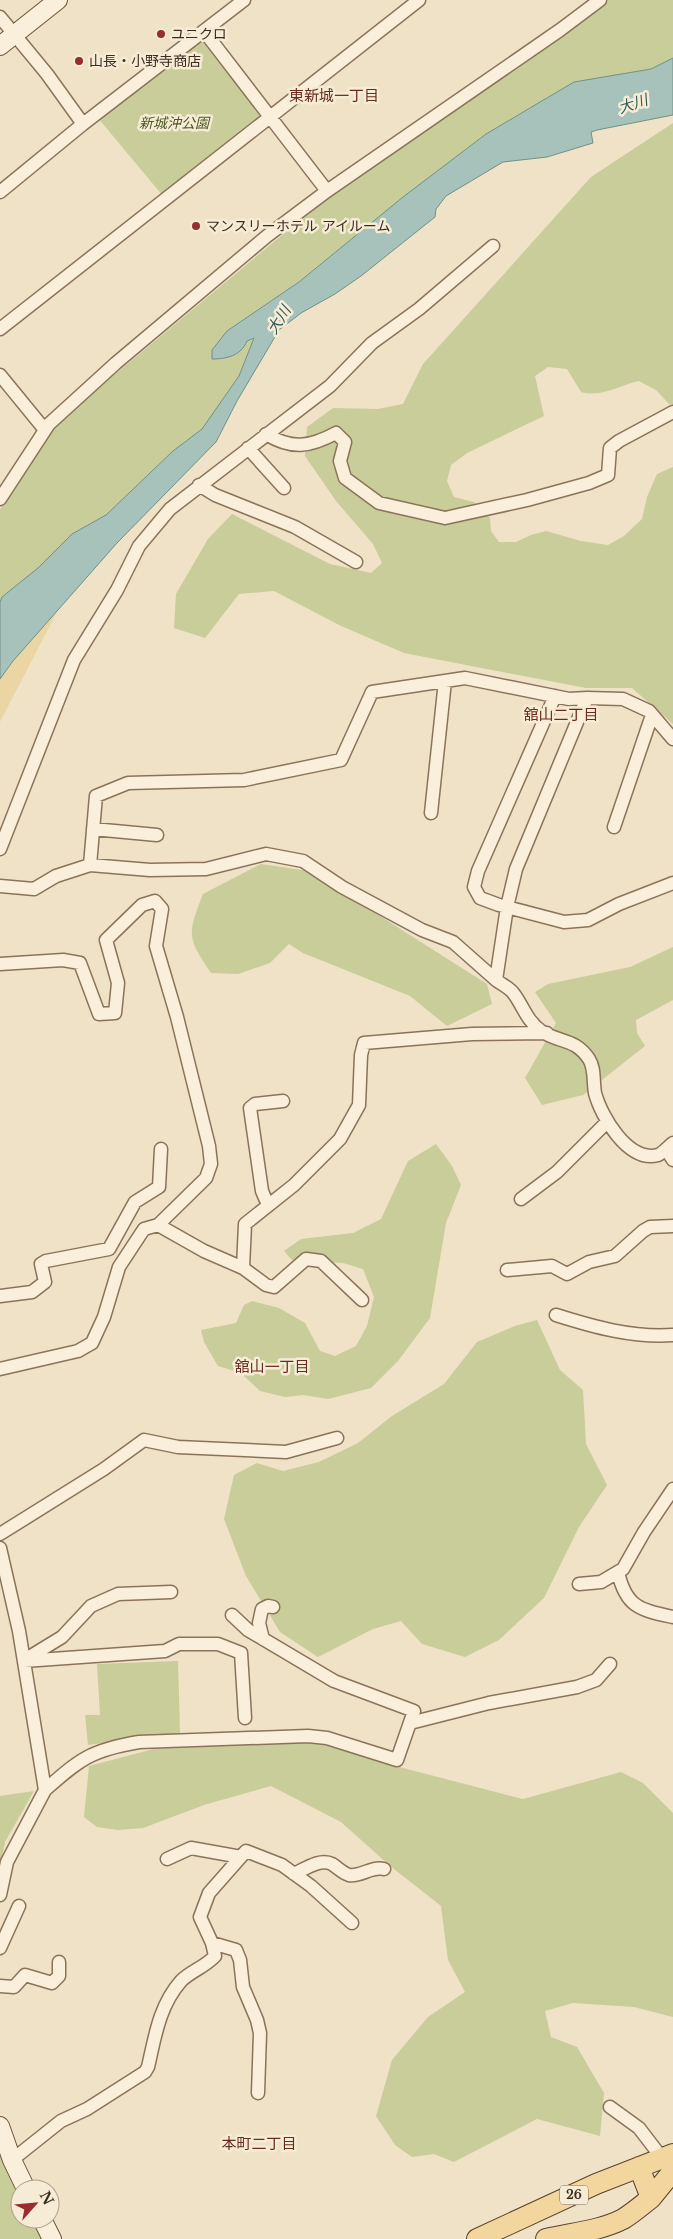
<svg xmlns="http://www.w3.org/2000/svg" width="673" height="2239" font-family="'Libre Baskerville','Noto Sans JP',serif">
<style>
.green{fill:#c8cd99}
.sand{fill:#ebd6a3}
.water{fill:#a7c2ba;stroke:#6e9188}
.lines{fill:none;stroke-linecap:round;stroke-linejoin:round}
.street-casing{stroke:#8b735b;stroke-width:15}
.secondary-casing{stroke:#6d553e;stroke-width:20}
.primary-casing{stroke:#59422f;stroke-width:22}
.street{stroke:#f9efda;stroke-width:12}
.secondary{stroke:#f9efda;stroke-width:18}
.primary{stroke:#f2d69e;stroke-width:20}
.poi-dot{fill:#9a2b2e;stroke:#f6ecd6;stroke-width:2}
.labels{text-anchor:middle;stroke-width:5;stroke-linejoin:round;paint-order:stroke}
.shield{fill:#f6ecd6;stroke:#736656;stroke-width:1}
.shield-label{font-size:12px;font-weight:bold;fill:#3b2c1f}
.poi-label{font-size:14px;fill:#3b2c1f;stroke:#f6ecd6;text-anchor:start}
.park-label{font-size:14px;font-style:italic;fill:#4c5726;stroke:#f6ecd6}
.neighbourhood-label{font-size:15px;fill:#682c1e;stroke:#f6ecd6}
.water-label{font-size:15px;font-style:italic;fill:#2e5a57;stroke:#f6ecd6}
</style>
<rect width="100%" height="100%" fill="#efe2c6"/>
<!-- green -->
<path class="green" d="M609 0H673V58L651 69 574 82 486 134 403 197 299 282 227 331 247 341 254 338 239 376 202 429 173 451 106 515 72 534 38 568 2 597 0 602V509L54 425 330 195Z
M202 37 262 116 163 196 98 118Z
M673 123V405L669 404 656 390 639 381C620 385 601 398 581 392L567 369 548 367 535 376 544 416 467 453 451 465 447 481 454 497 474 502 490 518 491 531 499 542H516L531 535 546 531 581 541 608 545 624 536 642 519 647 497 657 474 673 467V724L632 688H586L404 653 341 626 274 591 239 594 205 638 174 628 176 594 208 539 232 514 330 564 371 573 382 563 373 544 336 501 305 456 307 427 333 408 378 409 403 404 423 364 591 177Z
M261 864 309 871 487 984 492 1004 447 1026 410 996 303 953 289 944 270 963 238 974 211 973C187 937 187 935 203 894Z
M673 947V1000L636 1020 637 1033 645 1046 583 1095 542 1105 525 1078 556 1023 535 992 548 984 630 967Z
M436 1144 452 1166 461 1185 446 1223 430 1318 398 1361 371 1388 328 1399 303 1395 285 1397 260 1391 241 1373 218 1366 204 1342 201 1330 236 1323 244 1305 252 1301 279 1308 305 1323 320 1351 335 1356 356 1346 367 1326 374 1297 363 1269 343 1263 292 1260 284 1251 301 1239 353 1233 381 1219 408 1161Z
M537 1320 560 1370 583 1390 586 1444 607 1485 579 1527 544 1598 499 1640 465 1657 422 1644 401 1621 373 1629 318 1657 280 1632 246 1576 224 1519 234 1475 257 1463 283 1471 319 1462 358 1443 392 1416 444 1384 477 1342 515 1326Z
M178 1661 180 1733 88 1745 85 1715H100L97 1664Z
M188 1740 310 1741 403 1768 523 1799 621 1772 643 1783 673 1813V2017L634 2007 573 2003 545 2011 551 2037 577 2047 604 2093 600 2136 537 2119 454 2162 434 2154 412 2157 395 2145 376 2116 392 2060 428 2017 465 1992 448 1960 441 1906 389 1865 341 1822 271 1786 204 1805 143 1828 118 1830 97 1827 84 1817 89 1766Z
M34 1791 5 1842 0 1865V1796Z
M0 2155 20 2197V2219H31L42 2239H0Z"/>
<!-- sand -->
<path class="sand" d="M58 610 0 722V679L13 661Z"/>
<!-- water -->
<path class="water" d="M673 58V115L597 130 591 132 593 143 547 157 503 162 446 196 436 209 435 217 361 276 335 294 301 313 279 330 237 401 216 442 117 543 13 661 0 679V602L2 597 38 568 72 534 106 515 173 451 202 429 239 376 254 338 247 341C241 356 226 359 212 359V350L227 331 299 282 403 197 486 134 574 82 651 69Z"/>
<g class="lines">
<!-- street casing -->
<g class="street-casing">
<path id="street" d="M0 17 47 74 83 124
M204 31 327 191
M0 192 83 124 244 0
M0 329 419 0
M0 375 45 430
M266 434C292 450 310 447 336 433L345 442 340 461 345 478 379 503 445 518 527 500 589 483 608 475 610 448 619 441 673 412
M248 448 284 488
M199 485 215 495 295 527 356 562
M0 499 49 424 116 363 267 236 327 191 560 30 600 0
M555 696 478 871 474 887 480 898 499 905 564 922 588 920 619 904 673 883
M587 698 516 869 507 907 496 980C501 984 510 988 514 994 523 1006 527 1021 541 1031 559 1043 575 1038 589 1059 595 1068 593 1082 595 1093 601 1116 628 1163 658 1155 663 1153 669 1146 673 1143
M431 813 445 681
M614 827 652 715
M93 829 157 835
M0 849 74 660 117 590 139 546 170 509 330 386 372 343 419 309 493 246
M90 865 150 870 206 869 266 854 303 861 342 887 422 930 453 942 496 980
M0 886 34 889 56 876 90 865 96 796 128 783 244 780 341 760 372 692 465 678 569 699 587 698 623 699 649 711 673 739
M0 964 63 960 80 963 99 1014 115 1013 118 983 106 940 142 905 155 901 162 909 156 946 177 1017 209 1146 211 1164 206 1178 158 1225
M666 1149 673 1160
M521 1199 557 1172 607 1122
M268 1205 262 1191 250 1108 255 1104 283 1101
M507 1270 552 1266 567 1274 589 1262 615 1256 643 1231 650 1227 673 1226
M0 1296 32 1292 45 1282 41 1264 46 1261 109 1249 135 1202 159 1187 161 1149
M362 1300 321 1261 306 1259 274 1287 266 1285 243 1268 245 1224 294 1185 340 1139 359 1105 361 1055 364 1043 472 1034 547 1033
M556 1315C594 1327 633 1338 673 1335
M0 1369 78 1351 92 1343 104 1317 119 1267 144 1229 158 1225 204 1251 243 1268
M0 1534 104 1469 144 1440 178 1447 286 1452 337 1438
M0 1548 19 1631 45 1790 7 1862 0 1895
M618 1572C626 1608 641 1610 673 1617
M579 1584 601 1582 623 1569 644 1532 673 1489
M263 1639 259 1623 262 1609 268 1606 273 1607
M26 1659 62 1637 91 1606 118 1594 171 1592
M24 1661 165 1651 179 1644H218L241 1653 245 1718
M410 1723 489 1703 577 1687 596 1680 610 1664
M45 1790C80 1759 91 1750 139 1742L308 1736 327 1738 397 1760 414 1711 334 1681 248 1630 232 1615
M167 1859 191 1848 241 1857
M294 1874C305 1869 320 1858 332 1864 337 1867 342 1873 349 1875 361 1877 371 1866 384 1869
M212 1943 236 1950 240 1960 243 1987 257 2020 260 2033 258 2093
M0 1948 19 1906
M0 1986 14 1987 25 1975 52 1983 59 1976V1962
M610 2107 639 2128 662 2158
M12 2160 61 2121 87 2109 145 2072 148 2067C155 2037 159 2006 181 1981 191 1971 205 1967 215 1956L212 1943 200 1917 209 1893 246 1851 282 1865 311 1886 352 1923"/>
</g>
<!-- secondary casing -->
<g class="secondary-casing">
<path id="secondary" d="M0 46 58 0
M0 2126 12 2160 26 2189
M42 2219 52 2239"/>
</g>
<!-- primary casing -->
<g class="primary-casing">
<path id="primary" d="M651 2198 673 2171
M477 2239 596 2184 673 2154
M546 2239C571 2233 600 2231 623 2219 633 2213 642 2205 651 2198L639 2167"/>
</g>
<!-- street -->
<use href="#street" class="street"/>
<!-- secondary -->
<use href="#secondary" class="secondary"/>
<!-- primary -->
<use href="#primary" class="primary"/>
</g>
<!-- markers -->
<g class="poi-dot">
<circle cx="161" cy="34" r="5"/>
<circle cx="79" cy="61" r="5"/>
<circle cx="196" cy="226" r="5"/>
</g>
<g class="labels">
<!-- shield labels -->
<rect class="shield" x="560" y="2185.5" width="28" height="19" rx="4"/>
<g class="shield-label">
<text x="574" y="2199">26</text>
</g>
<!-- poi labels -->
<g class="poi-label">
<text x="171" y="39">ユニクロ</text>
<text x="89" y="66">山長・小野寺商店</text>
<text x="206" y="231">マンスリーホテル アイルーム</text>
</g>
<!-- park labels -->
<g class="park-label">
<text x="174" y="128">新城沖公園</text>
</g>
<!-- neighbourhood labels -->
<g class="neighbourhood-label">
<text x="334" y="101">東新城一丁目</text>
<text x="561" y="720">舘山二丁目</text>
<text x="272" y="1372">舘山一丁目</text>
<text x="259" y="2149">本町二丁目</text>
</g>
<!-- water labels -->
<g class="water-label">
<text transform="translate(633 104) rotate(-18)" y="5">大川</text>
<text transform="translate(279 320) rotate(-58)" y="5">大川</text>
</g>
</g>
<!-- north arrow -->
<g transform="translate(35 2204) rotate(63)"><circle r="24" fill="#f6ecd6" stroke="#ab9f8d"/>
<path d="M0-4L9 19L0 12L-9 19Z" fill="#9a2b2e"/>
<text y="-8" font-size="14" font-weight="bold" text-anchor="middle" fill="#3b2c1f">N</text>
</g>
</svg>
